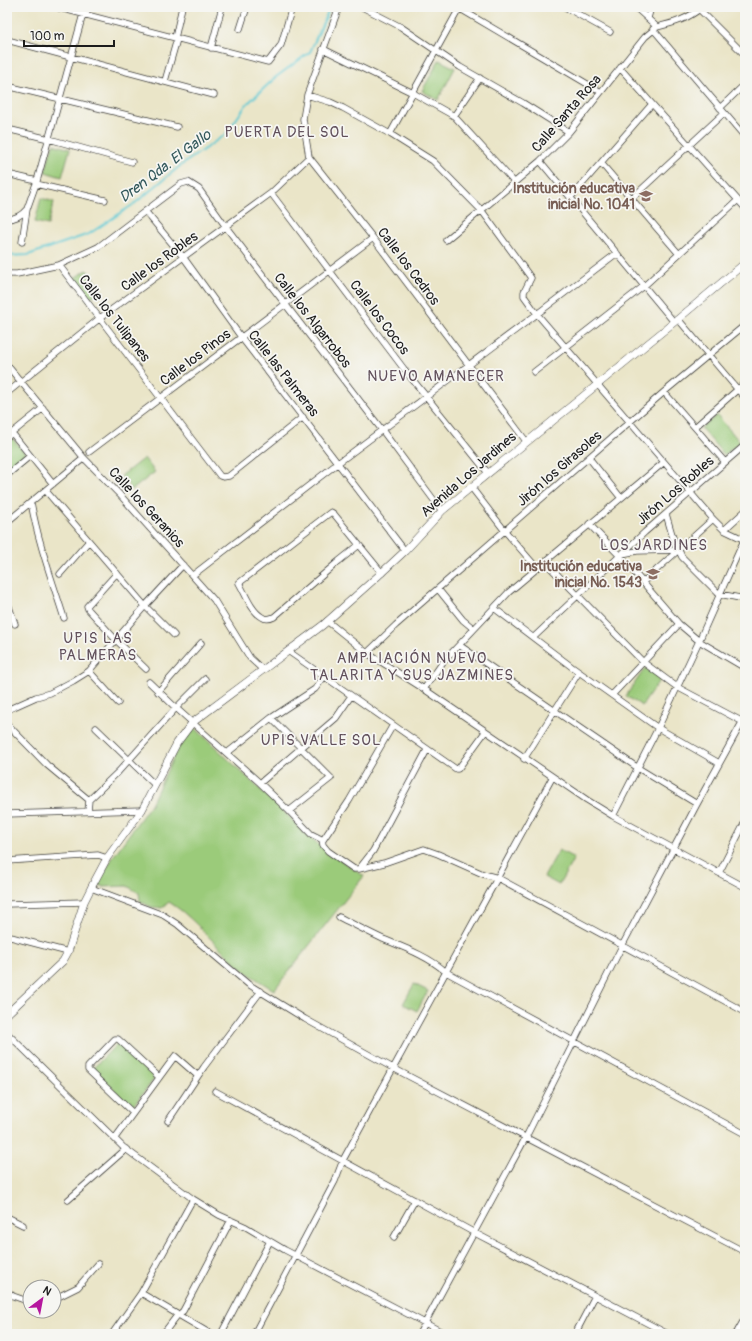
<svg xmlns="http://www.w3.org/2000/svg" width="752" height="1341" font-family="Pangolin,sans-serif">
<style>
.green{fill:#9bcb7a;stroke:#5c744b}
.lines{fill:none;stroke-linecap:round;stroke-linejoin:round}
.stream{stroke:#5dc9d4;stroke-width:2}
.minor-casing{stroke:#3b3a36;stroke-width:7}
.tertiary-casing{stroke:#3b3a36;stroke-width:8}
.minor{stroke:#fff;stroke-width:5.5}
.tertiary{stroke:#fff;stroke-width:7}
.labels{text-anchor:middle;stroke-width:3.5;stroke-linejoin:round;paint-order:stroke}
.street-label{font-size:14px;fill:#1c1c1c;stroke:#f6f6f2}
.education-label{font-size:14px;font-weight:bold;fill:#785e54;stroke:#f6f6f2;text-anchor:end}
.neighbourhood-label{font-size:15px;letter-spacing:1px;fill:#61505b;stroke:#f6f6f2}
.water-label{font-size:15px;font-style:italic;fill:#33595c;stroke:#f6f6f2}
</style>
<rect width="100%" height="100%" fill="#f6f6f2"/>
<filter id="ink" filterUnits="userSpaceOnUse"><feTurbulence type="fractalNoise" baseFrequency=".025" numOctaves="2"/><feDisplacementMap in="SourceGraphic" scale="8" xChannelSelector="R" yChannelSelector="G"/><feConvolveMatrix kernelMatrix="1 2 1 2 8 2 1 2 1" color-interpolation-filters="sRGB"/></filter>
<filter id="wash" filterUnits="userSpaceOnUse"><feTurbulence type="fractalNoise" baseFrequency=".012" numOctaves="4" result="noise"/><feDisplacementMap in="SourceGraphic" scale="16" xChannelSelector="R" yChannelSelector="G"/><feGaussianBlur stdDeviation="0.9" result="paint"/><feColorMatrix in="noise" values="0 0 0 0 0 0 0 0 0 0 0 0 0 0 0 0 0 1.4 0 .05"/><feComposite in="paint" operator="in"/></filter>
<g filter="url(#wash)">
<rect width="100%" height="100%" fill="#eae5c8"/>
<!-- green -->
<path class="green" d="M439 60 455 68 438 100 422 91Z
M53 144 70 149 62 177 45 172Z
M41 198 54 202 48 225 35 222Z
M87 270 102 290 90 298 74 278Z
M717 415 740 442 724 455 701 428Z
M11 437 27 455 8 470 7 469V440Z
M144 458 155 472 132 490 121 476Z
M645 668 661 678 642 706 626 696Z
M194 727 321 847 364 876 274 990C254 978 239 968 223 951 205 934 190 915 169 902L162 908 151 907 140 901 139 893 127 886 104 887 97 884 115 854 151 804 175 754 182 740Z
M559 850 574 858 559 885 544 877Z
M414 984 428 991 417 1011 403 1004Z
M118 1043 155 1078 132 1107 92 1069Z"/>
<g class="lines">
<!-- stream -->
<path class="stream" d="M7 256 28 255 89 234 134 204 180 166 226 134 246 105 276 77 310 52 330 7"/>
</g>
</g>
<g filter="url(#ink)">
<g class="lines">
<!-- minor casing -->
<g class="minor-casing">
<path id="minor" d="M56 7 268 62 281 45 292 7
M339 7 307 95 303 119 309 157 373 238 526 441
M362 7 401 27 460 67 523 103 569 132
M457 7 601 92
M565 7 610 32
M635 7 657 27
M699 9 745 55
M648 18 651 7
M240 29 247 7
M653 29 745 137
M175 38 182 7
M7 40 214 95
M211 48 222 7
M323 49 413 93 454 116 514 182
M620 68 745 208
M165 81 177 39
M7 86 177 127
M307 95 330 102 343 108 390 134 433 161 482 211 531 278 524 292V296L537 314 713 519 724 530 745 540
M720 108 745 84
M454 116 480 78
M7 129 49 139 132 162
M390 134 460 7
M540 161 674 322
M601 163 679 254
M7 174 37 181
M36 184 105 200
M271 193 404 369 488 473
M571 197 652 104
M632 198 724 113
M145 211 184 258 241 337 405 551
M7 219C15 219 22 215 27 209
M446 240 540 161 569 132 645 37 657 27C674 23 688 19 702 7
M22 242 27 209 37 181 85 7
M59 265 220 476 223 477 229 476 303 417
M7 274H17L59 265 98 247 181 184 188 182 199 189 226 227 382 430 442 511
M678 319 745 398
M7 365 84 458 120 495 214 600 250 658 263 670
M534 372 644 286 738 200
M664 392 725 462
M7 393 100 318 271 193 309 157
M695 427 745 383
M12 433 53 484
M7 437 43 408
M89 452 373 238
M589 458 621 498
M7 475 30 456
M471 487 505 531 537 568
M46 491 145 606 174 635
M31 502C38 542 52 580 64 618
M666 514 673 538 682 557 719 594 745 599
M7 522 84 458
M589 524 620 556 679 624 699 641 745 668
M724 530 745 511
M359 545 339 561 274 617C270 619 266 620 262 617 251 611 245 593 239 583L331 512 334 514 382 573
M622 554 637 551 678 550
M545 562 643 662 677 687 745 723
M117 573 87 606 88 609 116 640 146 669
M60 574 89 541
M193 575 338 463 537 314 617 253
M643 582 713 519
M438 589 463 620 474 629
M7 601 15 624
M494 608 572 667 658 728 719 763
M327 621 367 653 424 689 587 800 613 816 745 887
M534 637 645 532 745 445
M459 645 638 768 697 804
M288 651 456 769H458L485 732
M367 653 396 625 664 392 745 325
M89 671 118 703
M149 682 176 708 260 783 289 811 331 778 271 718
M424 689 443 662 509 592 663 463
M158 692 201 643
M612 695 679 624
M7 710 36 697 50 693 73 681 89 671 145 606 183 565
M7 724 47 765 89 800
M96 728 155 785
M227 753 271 718 315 689 324 677
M524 759 579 672
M260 783 336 718 351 696
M88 811 89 800 119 771 176 708 205 679
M289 811 311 834 323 840 349 801 393 725
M7 814 142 810
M613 816 658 728 699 641 744 540
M322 839 323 845 328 851 354 869H359L373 851 427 750
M7 861 98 855 107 858
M359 869 384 863 424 849 438 854 483 874 498 878 745 1012
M719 873 745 822
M91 888 163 915 177 924 248 984 305 1019 393 1068 745 1252
M7 904 84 902
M339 917C353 924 368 932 383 939 405 948 428 956 446 972L745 1134
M7 936 68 952
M7 1033 123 1147 193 1199 219 1215 246 1227 285 1250 446 1334
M215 1091 473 1232 668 1334
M133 1113 88 1070V1067L115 1039H118L159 1077
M168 1121 204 1067 261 991
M115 1138 175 1056 198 1076
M68 1200 126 1149
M7 1217 23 1225
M394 1237 415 1200
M7 1291 13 1296 30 1302
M141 1293 211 1334
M54 1299 78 1287 98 1264
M112 1334 141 1293 193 1199
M163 1334 176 1317 183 1311 231 1220
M221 1334 270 1241
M254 1334 335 1181 343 1160 552 778
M419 1334 526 1137 622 946 697 804 745 717
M575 1334 595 1296
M736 1334 745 1318"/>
</g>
<!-- tertiary casing -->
<g class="tertiary-casing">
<path id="tertiary" d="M7 1014 63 961 68 952 84 902 91 888 107 858 142 810 177 743 192 723 323 625 378 576 405 551 442 511 678 319 745 263"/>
</g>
<!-- minor -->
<use href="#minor" class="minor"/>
<!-- tertiary -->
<use href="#tertiary" class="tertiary"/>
</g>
</g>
<!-- icons -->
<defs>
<g id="school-bare" transform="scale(1.08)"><path d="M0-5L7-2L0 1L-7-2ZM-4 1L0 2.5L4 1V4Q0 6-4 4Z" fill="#8d6e63" stroke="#f6f6f2" stroke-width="2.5" paint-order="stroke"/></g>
</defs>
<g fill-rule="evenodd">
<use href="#school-bare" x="646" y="196"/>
<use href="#school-bare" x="653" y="574"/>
</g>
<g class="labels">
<!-- street labels -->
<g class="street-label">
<text transform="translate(566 113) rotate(-49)" y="5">Calle Santa Rosa</text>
<text transform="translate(159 261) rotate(-36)" y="5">Calle los Robles</text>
<text transform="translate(409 266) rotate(53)" y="5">Calle los Cedros</text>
<text transform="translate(380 317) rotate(53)" y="5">Calle los Cocos</text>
<text transform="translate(115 318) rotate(52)" y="5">Calle los Tulipanes</text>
<text transform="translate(313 320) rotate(52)" y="5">Calle los Algarrobos</text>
<text transform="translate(195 357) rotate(-37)" y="5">Calle los Pinos</text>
<text transform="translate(284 373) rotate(52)" y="5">Calle las Palmeras</text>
<text transform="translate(559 468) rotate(-41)" y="5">Jirón los Girasoles</text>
<text transform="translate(468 474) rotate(-41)" y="5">Avenida Los Jardines</text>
<text transform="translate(675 490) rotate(-41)" y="5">Jirón Los Robles</text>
<text transform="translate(147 507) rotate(47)" y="5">Calle los Geranios</text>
</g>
<!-- education labels -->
<g class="education-label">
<text x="635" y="193">Institución educativa<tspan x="635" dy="16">inicial No. 1041</tspan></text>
<text x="642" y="571">Institución educativa<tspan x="642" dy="16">inicial No. 1543</tspan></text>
</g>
<!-- neighbourhood labels -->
<g class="neighbourhood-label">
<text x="287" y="137">PUERTA DEL SOL</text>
<text x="436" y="381">NUEVO AMANECER</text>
<text x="654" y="550">LOS JARDINES</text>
<text x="98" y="643">UPIS LAS<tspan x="98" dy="17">PALMERAS</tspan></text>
<text x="412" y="663">AMPLIACIÓN NUEVO<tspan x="412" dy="17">TALARITA Y SUS JAZMINES</tspan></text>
<text x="321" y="745">UPIS VALLE SOL</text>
</g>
<!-- water labels -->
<g class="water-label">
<text transform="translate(165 166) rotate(-37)" y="5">Dren Qda. El Gallo</text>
</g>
</g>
<!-- margin -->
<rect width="752" height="1341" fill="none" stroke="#f6f6f2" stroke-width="24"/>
<!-- north arrow -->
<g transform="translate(42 1299) rotate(32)"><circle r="19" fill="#f6f6f2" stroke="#9f9f9c"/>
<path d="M0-3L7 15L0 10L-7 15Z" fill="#b5179e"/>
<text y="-6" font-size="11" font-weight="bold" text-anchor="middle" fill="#1c1c1c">N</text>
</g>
<!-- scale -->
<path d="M24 40v6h90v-6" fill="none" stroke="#1c1c1c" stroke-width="2"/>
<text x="30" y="40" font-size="12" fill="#1c1c1c" stroke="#f6f6f2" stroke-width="3" paint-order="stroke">100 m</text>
</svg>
